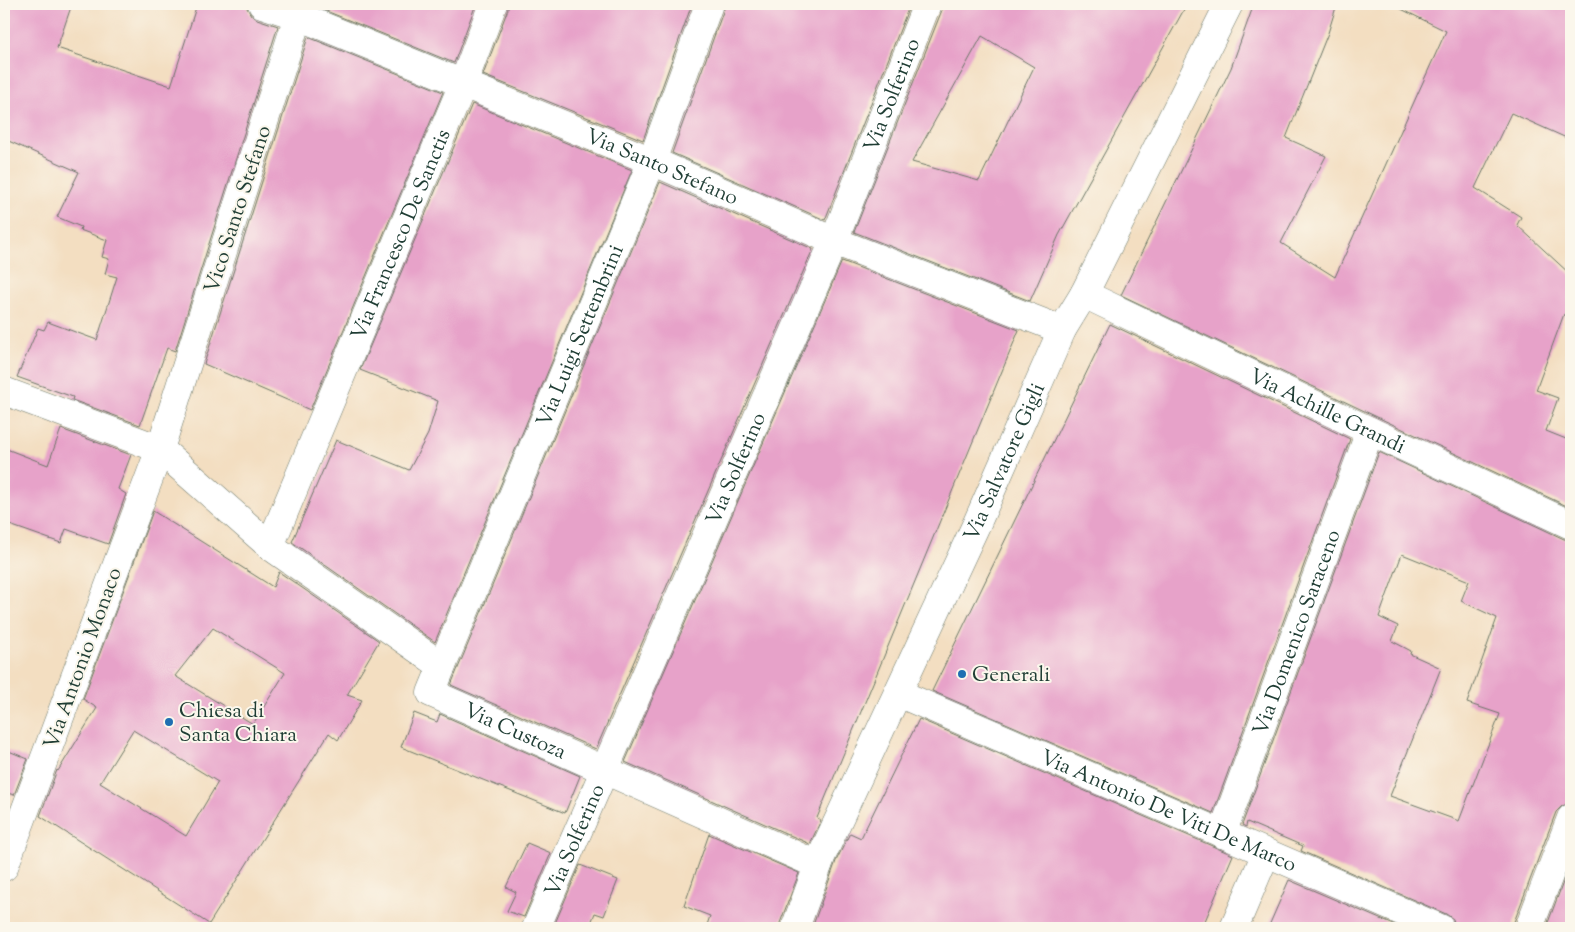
<svg xmlns="http://www.w3.org/2000/svg" width="1575" height="932" font-family="'Sorts Mill Goudy',serif">
<style>
.building{fill:#e7a2c9;fill-rule:evenodd}
.lines{fill:none;stroke-linecap:round;stroke-linejoin:round}
.street-casing{stroke:#697565;stroke-width:29}
.secondary-casing{stroke:#697565;stroke-width:29}
.street{stroke:#fff;stroke-width:28}
.secondary{stroke:#fff;stroke-width:28}
.poi-dot{fill:#1f6fb2;stroke:#fbf7ec;stroke-width:2}
.labels{text-anchor:middle;stroke-width:4;stroke-linejoin:round;paint-order:stroke}
.street-label{font-size:21px;fill:#1f3d34;stroke:#fbf7ec}
.poi-label{font-size:21px;fill:#1f3d34;stroke:#fbf7ec;text-anchor:start}
</style>
<rect width="100%" height="100%" fill="#fbf7ec"/>
<filter id="ink" filterUnits="userSpaceOnUse"><feTurbulence type="fractalNoise" baseFrequency=".02" numOctaves="2"/><feDisplacementMap in="SourceGraphic" scale="10" xChannelSelector="R" yChannelSelector="G"/><feConvolveMatrix kernelMatrix="1 2 1 2 8 2 1 2 1" color-interpolation-filters="sRGB"/></filter>
<filter id="wash" filterUnits="userSpaceOnUse"><feTurbulence type="fractalNoise" baseFrequency=".0096" numOctaves="4" result="noise"/><feDisplacementMap in="SourceGraphic" scale="20" xChannelSelector="R" yChannelSelector="G"/><feGaussianBlur stdDeviation="1.12" result="paint"/><feColorMatrix in="noise" values="0 0 0 0 0 0 0 0 0 0 0 0 0 0 0 0 0 1.4 0 .05"/><feComposite in="paint" operator="in"/></filter>
<g filter="url(#wash)">
<rect width="100%" height="100%" fill="#f3dec1"/>
<g id="blocks">
<!-- building -->
<path class="building" d="M4 4H72L57 48 171 86 197 4H247V8L251 15 257 19 278 26 175 351 167 348 140 425 72 400 73 397 17 377 38 328 44 330 48 322 97 340 117 277 105 274 109 259 102 257 107 240 80 230 81 227 57 217 79 172 4 139Z
M309 4H476L454 63Z
M508 4H692L643 140 483 75 508 9Z
M724 4H910L825 220 672 153 724 9Z
M942 4H1187L1059 235 1030 301 854 232 942 10ZM982 36 1034 67 979 181 912 162Z
M1254 4H1337L1328 33 1286 138 1326 156 1281 243 1335 277 1446 31 1391 4H1571V140L1511 113 1475 188 1521 217 1517 225 1571 275V317L1564 314 1536 390 1558 398 1546 431 1571 441V508L1377 417 1121 295 1231 68Z
M308 37 443 92 310 410 204 364Z
M472 104 632 170 435 642 292 542 336 440 409 470 428 434 438 401 360 370Z
M660 182 813 249 596 749 451 685Z
M842 261 1019 330 817 818 821 820 810 844 625 762Z
M1110 324 1350 439 1213 813 932 691Z
M61 429 131 455 118 489 126 494 108 544 66 529 61 543 4 523V448L48 465Z
M1379 452 1564 539 1571 540V803L1562 806 1556 812 1514 922V928H1455L1453 919 1446 914 1301 851 1303 846 1247 822 1246 827 1242 825ZM1402 554 1469 581 1461 601 1497 618 1467 703 1500 714 1459 821 1390 796 1441 668 1410 654 1411 651 1392 641 1398 626 1379 617Z
M153 511 273 587 279 572 379 641 347 695 362 700 338 740 329 733 209 924 40 816 57 770 58 771 97 708 83 699ZM213 628 285 673 253 724 175 676ZM133 730 218 782 186 836 100 783Z
M414 713 437 722 440 714 580 776 565 813 401 747Z
M919 719 1233 855 1202 928H812L836 861 850 833 861 838Z
M4 749 28 759 14 795 4 792Z
M709 834 799 873 780 923V928H706L710 916 684 906Z
M527 843 551 853 524 917 507 911 516 892 506 887Z
M1571 861V928H1546Z
M580 865 618 880 604 916 595 913 589 928H553Z
M1289 880 1401 928H1268Z"/>
</g>
</g>
<g filter="url(#ink)">
<use href="#blocks" fill-opacity="0" stroke="#697565" stroke-width="1"/>
<g class="lines">
<!-- street casing -->
<g class="street-casing">
<g id="street">
<path id="s1" d="M262 4 298 16 652 161 834 241 1062 330"/>
<path id="s2" d="M298 16 160 449 270 546 463 84 493 4"/>
<path id="s3" d="M1084 294 1370 431 1571 525"/>
<path d="M4 391 160 449 4 867"/>
<path id="s4" d="M270 546 442 666 431 693 818 865"/>
<path id="s5" d="M442 666 652 161 709 4"/>
<path id="s6" d="M898 693 1440 928"/>
<path id="s7" d="M1222 834 1370 431"/>
<path id="s8" d="M536 928 834 241 927 4"/>
<path d="M1234 928 1266 853"/>
<path d="M1529 928 1571 818"/>
</g>
</g>
<!-- secondary casing -->
<g class="secondary-casing">
<g id="secondary">
<path id="s9" d="M795 928 822 855 977 523 1062 330 1084 294 1229 4"/>
</g>
</g>
<!-- street -->
<use href="#street" class="street"/>
<!-- secondary -->
<use href="#secondary" class="secondary"/>
</g>
</g>
<!-- markers -->
<g class="poi-dot">
<circle cx="962" cy="674" r="5"/>
<circle cx="169" cy="722" r="5"/>
</g>
<g class="labels">
<!-- street labels -->
<g class="street-label">
<text dy="7" stroke="none"><textPath href="#s8" startOffset="906">Via Solferino</textPath></text>
<text dy="7" stroke="none"><textPath href="#s1" startOffset="432">Via Santo Stefano</textPath></text>
<text transform="translate(237 209) rotate(-72)" y="7">Vico Santo Stefano</text>
<text dy="7" stroke="none"><textPath href="#s2" startOffset="939">Via Francesco De Sanctis</textPath></text>
<text dy="7" stroke="none"><textPath href="#s5" startOffset="358">Via Luigi Settembrini</textPath></text>
<text dy="7" stroke="none"><textPath href="#s3" startOffset="270">Via Achille Grandi</textPath></text>
<text dy="7" stroke="none"><textPath href="#s9" startOffset="511">Via Salvatore Gigli</textPath></text>
<text dy="7" stroke="none"><textPath href="#s8" startOffset="501">Via Solferino</textPath></text>
<text dy="7" stroke="none"><textPath href="#s7" startOffset="215">Via Domenico Saraceno</textPath></text>
<text transform="translate(82 658) rotate(-70)" y="7">Via Antonio Monaco</text>
<text dy="7" stroke="none"><textPath href="#s4" startOffset="331">Via Custoza</textPath></text>
<text dy="7" stroke="none"><textPath href="#s6" startOffset="295">Via Antonio De Viti De Marco</textPath></text>
<text dy="7" stroke="none"><textPath href="#s8" startOffset="96">Via Solferino</textPath></text>
</g>
<!-- poi labels -->
<g class="poi-label">
<text x="972" y="681">Generali</text>
<text x="179" y="717">Chiesa di<tspan x="179" dy="24">Santa Chiara</tspan></text>
</g>
</g>
<!-- margin -->
<rect width="1575" height="932" fill="none" stroke="#fbf7ec" stroke-width="20"/>
</svg>
